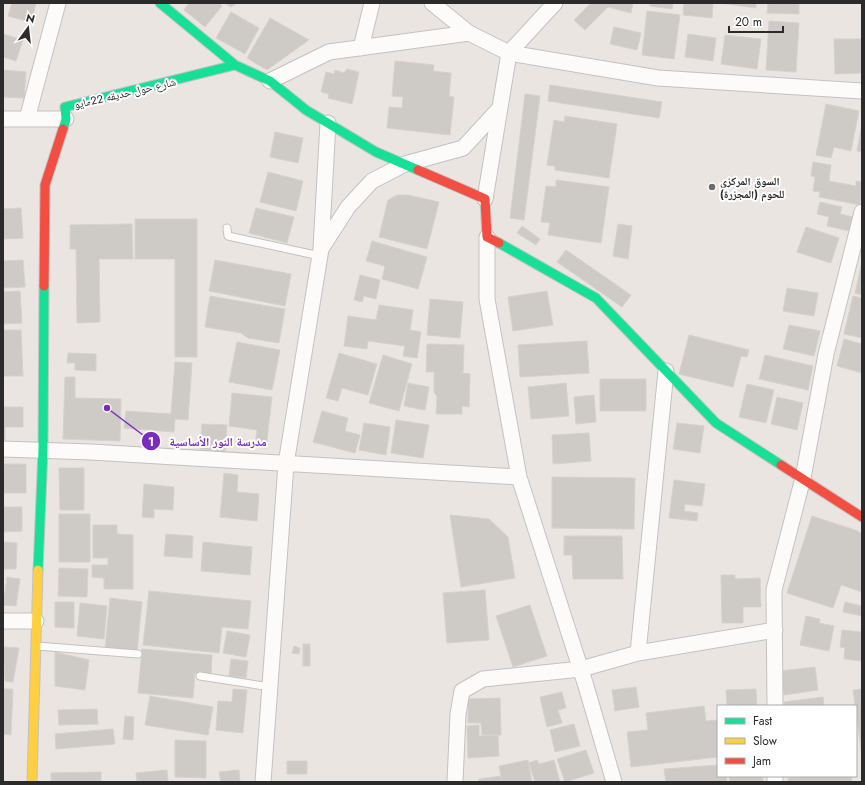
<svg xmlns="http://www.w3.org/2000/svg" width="865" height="785" font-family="Jost,'Noto Naskh Arabic',sans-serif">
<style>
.building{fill:#cecbc7;stroke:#d5d1cc}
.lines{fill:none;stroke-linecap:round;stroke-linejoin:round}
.lane-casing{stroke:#c3c2c1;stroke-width:9}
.street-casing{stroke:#c3c2c1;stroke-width:17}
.fast-casing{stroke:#c3c2c1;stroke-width:11}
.slow-casing{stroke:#c3c2c1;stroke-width:11}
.jam-casing{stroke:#c3c2c1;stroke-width:11}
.lane{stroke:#fcfbfa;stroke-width:7}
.street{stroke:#fcfbfa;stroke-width:15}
.fast{stroke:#16e098;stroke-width:9}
.slow{stroke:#ffcf43;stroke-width:9}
.jam{stroke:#f24e42;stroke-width:9}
.poi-dot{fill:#6e6c6a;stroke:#fff;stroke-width:1.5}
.labels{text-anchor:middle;stroke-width:4;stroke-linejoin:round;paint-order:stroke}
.street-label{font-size:11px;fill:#2b2b2b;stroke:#fff}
.poi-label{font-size:11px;font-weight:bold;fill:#2b2b2b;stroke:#fff;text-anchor:start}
.leader{fill:none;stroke:#7b2cbf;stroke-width:1.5}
.callout-dot{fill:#7b2cbf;stroke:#fff;stroke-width:1.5}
.mark-label{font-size:12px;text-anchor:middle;font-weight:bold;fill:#fff}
.callout-label{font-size:12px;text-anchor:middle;font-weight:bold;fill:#7b2cbf;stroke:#fff;stroke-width:4;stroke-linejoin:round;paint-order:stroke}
</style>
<rect width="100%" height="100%" fill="#eae5e0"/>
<!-- building -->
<path class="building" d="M12 3H36L31 22 8 16Z
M189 3H219L222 6 205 27 184 10Z
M225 3H237L231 7Z
M591 3H633L631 13 608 7 585 30 574 20Z
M650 3H673L672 9 650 6Z
M684 3H713L712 18 683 15Z
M721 3H756V8Z
M768 3H799V14L767 13Z
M647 11 680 15 674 59 642 55Z
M231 12 259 28 245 54 216 38Z
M270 18 309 40 267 70 247 58Z
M769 21 799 23 796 72 766 70Z
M614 27 641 33 637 50 610 44Z
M3 34 23 40 16 61 3 57Z
M688 34 716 38 713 61 685 57Z
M725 35 761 39 757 69 721 64Z
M834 39H862V73L835 74Z
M395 61 434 65 433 71 451 73 449 96 454 97 450 135 387 128 389 107 402 108 403 97 392 96Z
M347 69 359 72 352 104 328 98 329 94 321 92 326 72 334 74 335 70 344 73Z
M3 70 26 72 24 98 3 97Z
M550 85 662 102 659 118 548 101Z
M525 94 540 96 524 220 510 218Z
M826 104 859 111 851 151 834 147 831 158 816 155Z
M565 116 617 124 609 178 555 170V166L547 165 554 120 564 122Z
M862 124V152L857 151Z
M275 132 303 138 298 163 270 157Z
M813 162 831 165 829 181 856 186V181L862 182 860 205 819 197 820 192 813 191 815 177 811 176Z
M268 172 303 181 296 211 260 202Z
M556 180 609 187 601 243 548 235 550 223 541 222 546 186 556 187Z
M397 195H408L439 202 427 249 379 237 388 200Z
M820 202 842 207 840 214 853 217 850 231 827 226 829 217 817 214Z
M21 208 23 238 3 239V248V209Z
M256 208 294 217 287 243 249 233Z
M135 219H197V357H175V259H135Z
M132 224 133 259H99L100 322 77 323 76 249H70V225Z
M618 224 632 226 628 259 613 256Z
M522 226 540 239 536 245 517 233Z
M806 227 839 238 831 263 797 252Z
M372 241 427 257 418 289 382 279 385 266 366 261Z
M566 250 631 295 622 307 557 262Z
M23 260 25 287 3 288V261Z
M215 260 291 274 285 306 209 291Z
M861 266H862V295L855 293Z
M360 275 380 280 376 299 364 296 362 302 354 300Z
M787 288 818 293 814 316 783 311Z
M20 291 22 323 3 324V292Z
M547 291 553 325 513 331 508 297Z
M210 296 285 309 279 343 248 338 241 333 205 327Z
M853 296 862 298V338L844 334Z
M430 299 463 302 460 338 427 335Z
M379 305 413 310 410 330 421 332 417 358 403 356 405 346 368 341 367 349 344 346 348 316 376 320Z
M789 325 820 331 814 356 783 349Z
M3 330H21L23 376H3Z
M689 335 749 350 747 357 741 356 733 387 679 374Z
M844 339 862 344V373L837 366Z
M587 341 589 373 520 377 518 345Z
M237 342 280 350 272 390 229 382Z
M427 344 464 345 463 373 470 374 469 407 462 406V414H436L437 396 434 393V372H426Z
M68 353 96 354V371L75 370V363H67Z
M339 353 377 364 368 395 342 388 338 401 326 398Z
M383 355 412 364 399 411 369 403Z
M765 355 813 366 808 390 759 379Z
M175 362 192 363 188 420 175 419 174 432 124 428 126 411 171 414Z
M65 377H75V398L121 399 120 441 63 439Z
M600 379H646V411H600Z
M408 383 429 387 425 410 404 406Z
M566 383 569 416 531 419 528 387Z
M747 384 774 390 766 423 739 417Z
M232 393 272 397 266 448 255 447 257 430 229 426Z
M594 395 596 422 576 424 574 397Z
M777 397 803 403 797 430 771 424Z
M3 407H23V427H5V440H3Z
M322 411 348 418 345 431 360 435 355 453 313 442Z
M396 420 429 425 423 458 391 453Z
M364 423 390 427 386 455 359 450Z
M677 423 704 426 700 453 673 449Z
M202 424 227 425 225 452 200 449Z
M589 433 591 461 553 464 552 435Z
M3 464H26V493H3Z
M59 468H84V510H60Z
M224 473 238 475 237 492 259 494 257 521 220 517Z
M552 477 635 478 634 529 552 528Z
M674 480 705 484 702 506 685 504 684 511 698 513 697 521 669 518Z
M144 484 174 487 173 510 154 509V518L142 517Z
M3 507H22V531L3 532Z
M59 514H90V562H59Z
M450 515 489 519 508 537 515 578 461 587Z
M812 516 858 531 862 534V592L841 585 833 608 787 593Z
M93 525H117V534L133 535V589H104V578L92 577V565H108V558H93Z
M166 534 193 536 192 558 164 556Z
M564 536H622L623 579H573L572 555H564Z
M3 542 17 543 16 569H3Z
M203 542 252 547 250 575 201 571Z
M59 568 88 569 87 597 58 596Z
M721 575H735V579L760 578 761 607H743V623H722Z
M7 577 20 579 16 606 3 605Z
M485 590 489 640 447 643 443 593Z
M149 591 251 601 248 629 222 627 219 653 143 645Z
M110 598 142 602 137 651 105 648Z
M55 602H74V628L55 627Z
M845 602 862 606V616L843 612Z
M80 603 107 606 104 639 77 636Z
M530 605 547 656 513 667 496 616Z
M806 616 820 619 819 623 834 626 829 651 800 645Z
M842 630 862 632 861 661 844 659 845 648 840 647Z
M227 631 250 635 246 657 223 653Z
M303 644H310V666H303Z
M294 646 300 648 299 654 292 653Z
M3 647 19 648 13 682 5 681Z
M142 649 212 655 211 674 195 673 193 698 138 693Z
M55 652 89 660 85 690 55 686Z
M231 659 248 661 246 678 229 676Z
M815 667 818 690 784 695 780 671Z
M636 687 639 707 615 711 612 690Z
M3 689H13L11 735 3 734Z
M233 689 247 690 243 733 216 730 218 701 232 702Z
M756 689 757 706H727L726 690Z
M862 689V755L853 690Z
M562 692 566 708 558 710 562 723 547 727 540 697Z
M150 696 213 707 208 735 145 725Z
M823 697 824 706H785L784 702Z
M500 698 501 735H482L481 723H468V699Z
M704 706 706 721 718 720V757L631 767 627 732 648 730 646 713Z
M97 709 98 724 59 725 58 710Z
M125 716 134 717 133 740 123 739Z
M574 724 580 746 555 752 550 730Z
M479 725V736L498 735 499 756 468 758 467 726Z
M113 729 115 744 56 749 55 734Z
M175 740 206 741V778L175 777Z
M586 750 594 773 565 782 557 759Z
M528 760 532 782H502L499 766Z
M537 760 539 764 554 760 560 782H535L529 763Z
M287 761H307V774H287Z
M718 765V776H726L727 782H666L664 769Z
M167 770 168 782H137L136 773Z
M239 770 240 782H221L219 772Z
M101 772V782H51V773Z
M501 776 502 782H479V779Z
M729 776H763V782H730Z
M810 776H851L852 782H788V778Z"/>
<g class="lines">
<!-- lane casing -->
<g class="lane-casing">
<path id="lane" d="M227 228 228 236 320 256
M37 646 138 654
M200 676 270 687"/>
</g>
<!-- street casing -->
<g class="street-casing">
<path id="street" d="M432 3 469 33 509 53 658 78 862 91
M361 48 372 3
M270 81 329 52 469 33
M3 119H66
M27 119 58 3
M485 199 509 53 555 3
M487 237V299L519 477 586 686 614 782
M321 248 328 123
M666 371 638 653 775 630
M3 449 91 452 519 477
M3 621H36
M775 706 774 590 803 478 826 354 862 212
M775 776V782
M263 782 286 464 321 249 348 207 372 181 405 164 463 148 498 110
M455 782 458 714 462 691 483 679 581 669 638 653"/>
</g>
<!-- fast casing -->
<g class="fast-casing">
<path id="fast" d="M160 3 235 65 270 81 306 110 376 152 418 170
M63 129 66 119 65 107 235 65
M499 243 596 298 716 423 781 465
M38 570 43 450 44 286"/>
</g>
<!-- slow casing -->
<g class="slow-casing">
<path id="slow" d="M32 782 38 570"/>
</g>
<!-- jam casing -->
<g class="jam-casing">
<path id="jam" d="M418 170 485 199 487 237 499 243
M44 286 45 185 63 129
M781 465 862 517"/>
</g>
<!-- lane -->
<use href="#lane" class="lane"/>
<!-- street -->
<use href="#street" class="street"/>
<!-- fast -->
<use href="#fast" class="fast"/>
<!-- slow -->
<use href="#slow" class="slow"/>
<!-- jam -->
<use href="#jam" class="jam"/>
</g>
<!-- markers -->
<circle class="poi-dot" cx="712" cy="187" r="4"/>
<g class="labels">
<!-- street labels -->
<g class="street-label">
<text transform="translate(125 93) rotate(-13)" y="4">شارع حول حديقه 22مايو</text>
</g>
<!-- poi labels -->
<g class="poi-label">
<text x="720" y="185">السوق المركزي<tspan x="720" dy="13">للحوم (المجزرة)</tspan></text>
</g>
</g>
<!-- callouts -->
<path class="leader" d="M107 408L151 441"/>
<g class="callout-dot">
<circle cx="107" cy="408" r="4"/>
<circle cx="151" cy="441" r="10"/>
</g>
<g class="mark-label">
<text x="151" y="446">1</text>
</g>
<g class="callout-label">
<text x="218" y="446">مدرسة النور الأساسية</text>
</g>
<!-- border -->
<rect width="865" height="785" fill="none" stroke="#2b2b2b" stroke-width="8"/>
<!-- legend -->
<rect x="717" y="705" width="140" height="72" fill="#ffffff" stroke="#aaaaaa"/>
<rect x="725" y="718" width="20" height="6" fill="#16e098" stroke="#aaaaaa"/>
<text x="753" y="725" font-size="12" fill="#2b2b2b">Fast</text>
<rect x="725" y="738" width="20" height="6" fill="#ffcf43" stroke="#aaaaaa"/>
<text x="753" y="745" font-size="12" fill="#2b2b2b">Slow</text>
<rect x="725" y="758" width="20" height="6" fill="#f24e42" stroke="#aaaaaa"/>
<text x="753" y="765" font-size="12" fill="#2b2b2b">Jam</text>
<!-- north arrow -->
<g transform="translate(28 28) rotate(15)" stroke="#ffffff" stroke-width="3" paint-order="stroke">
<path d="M0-3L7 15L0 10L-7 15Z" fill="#2b2b2b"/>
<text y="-6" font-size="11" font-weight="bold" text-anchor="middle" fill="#2b2b2b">N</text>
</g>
<!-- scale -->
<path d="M729 26v6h54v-6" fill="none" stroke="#2b2b2b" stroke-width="2"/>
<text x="735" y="26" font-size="12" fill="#2b2b2b" stroke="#ffffff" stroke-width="3" paint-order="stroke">20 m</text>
</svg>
